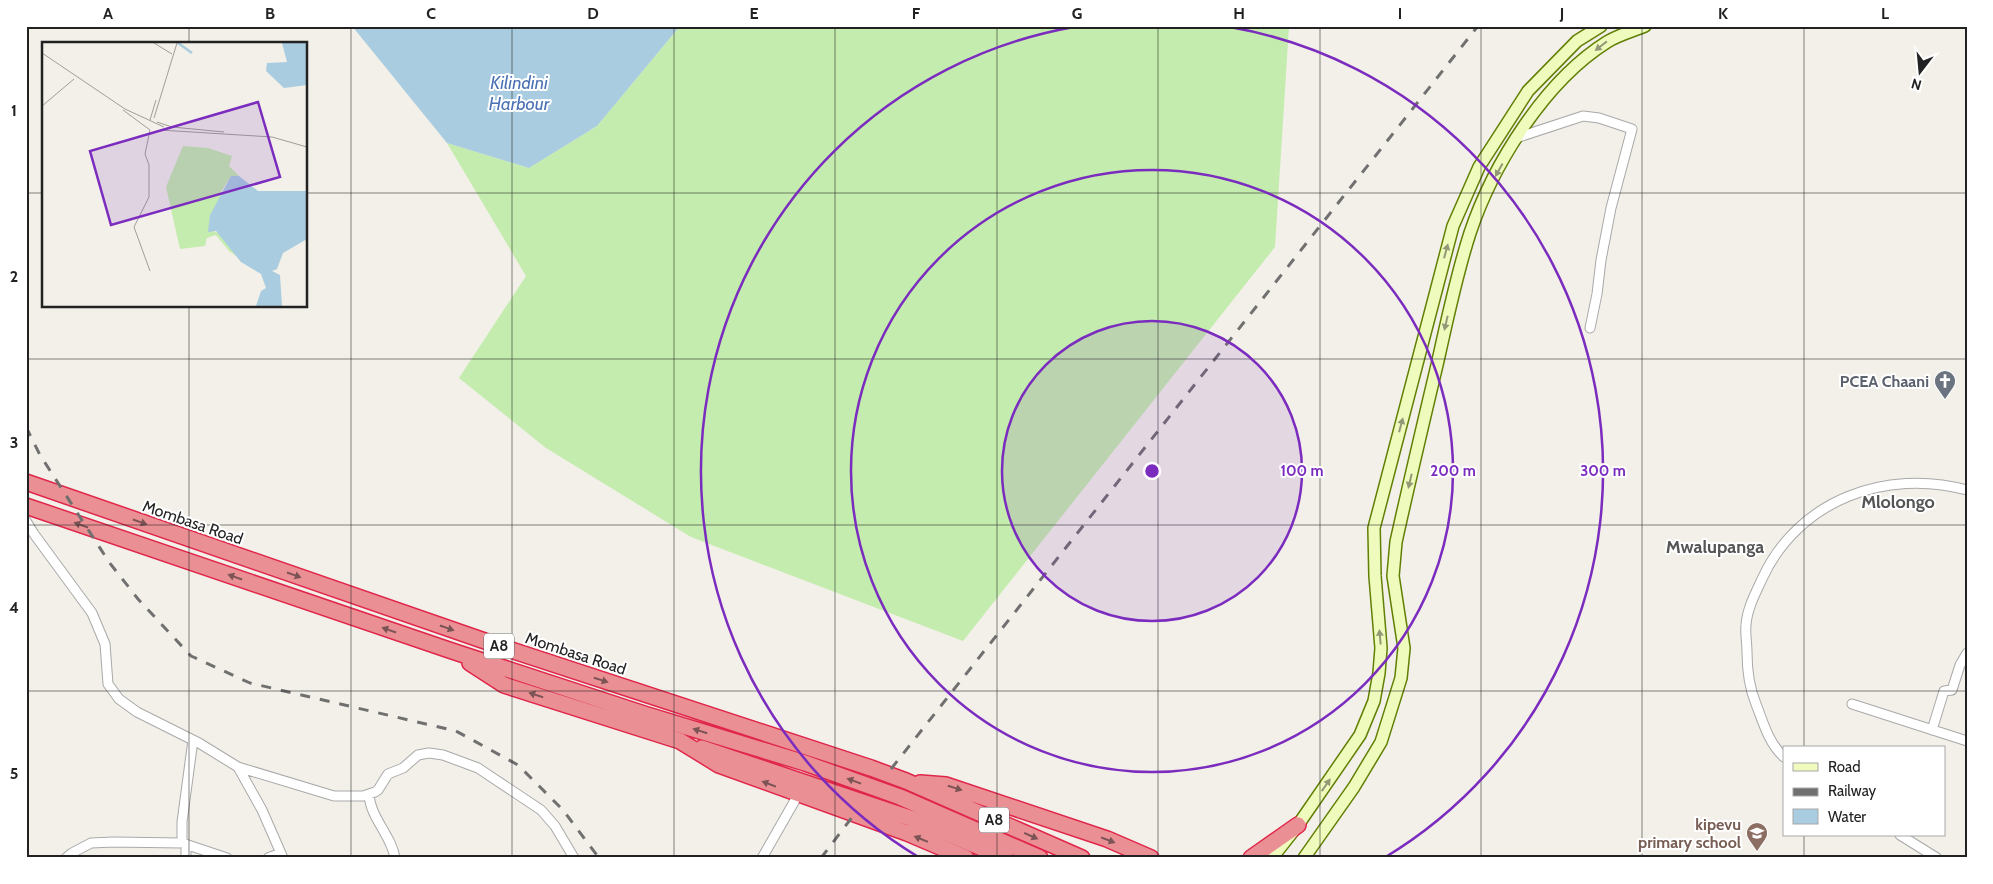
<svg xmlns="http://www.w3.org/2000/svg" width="1993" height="884" font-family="Cabin,sans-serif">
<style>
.grass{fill:#c4ecae}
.water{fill:#a9cce0}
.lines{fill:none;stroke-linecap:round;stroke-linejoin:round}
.street-casing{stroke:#a9a9a9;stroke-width:11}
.secondary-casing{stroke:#607f03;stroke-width:14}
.highway-casing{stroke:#e0264b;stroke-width:18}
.street{stroke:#fff;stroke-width:9}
.secondary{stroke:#effbbd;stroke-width:11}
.highway{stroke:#ea9094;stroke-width:15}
.rail{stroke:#707070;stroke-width:3;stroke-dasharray:10 10;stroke-linecap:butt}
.oneway{fill:#939977}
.oneway2{fill:#7c5455}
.grid{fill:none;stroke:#222;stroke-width:1;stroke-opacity:0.55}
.ring{fill:none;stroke:#7b2cbf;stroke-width:2.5}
.labels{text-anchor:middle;stroke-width:4;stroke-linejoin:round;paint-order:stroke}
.shield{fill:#fff;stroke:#646464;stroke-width:1}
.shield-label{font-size:15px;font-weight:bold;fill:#222}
.worship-label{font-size:16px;font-weight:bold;fill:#5b616d;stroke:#fff;text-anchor:end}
.street-label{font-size:16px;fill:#222;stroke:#fff}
.education-label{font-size:16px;font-weight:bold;fill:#785e54;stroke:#fff;text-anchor:end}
.water-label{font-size:18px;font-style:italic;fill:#4b71b5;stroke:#fff}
.neighbourhood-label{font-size:18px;font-weight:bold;fill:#555;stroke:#fff}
.inset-river{fill:none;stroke:#a9cce0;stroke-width:2.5}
.inset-road{fill:none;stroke:#9f9e99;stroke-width:1}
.view{fill:#7b2cbf;fill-opacity:0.15;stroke:#7b2cbf;stroke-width:2.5}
.inset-edge{fill:none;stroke:#222;stroke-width:2.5}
.centre{fill:#7b2cbf;stroke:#fff;stroke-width:2.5}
.ring-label{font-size:15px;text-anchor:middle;font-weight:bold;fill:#7b2cbf;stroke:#fff;stroke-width:4;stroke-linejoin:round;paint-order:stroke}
.neatline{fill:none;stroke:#222;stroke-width:2}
.grid-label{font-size:16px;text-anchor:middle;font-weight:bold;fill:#222}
</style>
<rect width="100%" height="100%" fill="#f2f0e8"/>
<!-- grass -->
<path class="grass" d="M680 26H1289L1275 247 963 641 691 537 546 448 459 378 526 276 447 143 529 168 597 126Z"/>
<!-- water -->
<path class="water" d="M352 26H680L597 126 529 168 447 143Z"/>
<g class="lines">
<!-- street casing -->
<g class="street-casing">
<path id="street" d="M1516 138 1583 116 1599 118 1632 129 1611 208 1601 260 1597 294 1590 328
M26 521 34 534 92 613 105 644 108 684 119 699 137 712 199 743 238 767 334 796H363L375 792 378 790 388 774 403 768 418 755 429 753 443 755 478 768 541 810 555 826 574 858
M1852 704 1967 741
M1932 730 1944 691 1952 690 1960 665 1967 653
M1784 757C1769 744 1763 722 1756 704 1749 687 1747 670 1747 652 1747 643 1745 634 1746 625 1747 609 1755 594 1762 579 1798 500 1886 468 1967 490
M238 767 262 810 283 858
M369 794C370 818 391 834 395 858
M1900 835 1937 858
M182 843V822L193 740
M186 844V858
M66 858 72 853 91 843 113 842 182 843 227 858
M268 858 281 853
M762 858 798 795"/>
</g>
<!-- secondary casing -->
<g class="secondary-casing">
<path id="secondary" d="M1272 858 1298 825 1360 735 1374 701 1379 673 1381 648 1375 576 1374 528 1453 226 1479 167 1528 91 1577 41 1601 26
M1304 858 1354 787 1381 742 1401 678 1404 648 1393 576 1396 542C1409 483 1423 424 1437 365 1447 321 1456 276 1470 233 1493 164 1545 81 1607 42 1618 35 1633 31 1645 26"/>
</g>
<!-- highway casing -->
<g class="highway-casing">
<path id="highway" d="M26 482 505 648 871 768 906 781 1082 858
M26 506 452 651 644 714 805 763 900 797 1040 858
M470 663 504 685 680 741 719 765 907 833 966 858
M702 748 910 818 1006 858
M920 783 946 785 1107 839 1151 858
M1251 858 1298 825"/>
</g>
<!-- street -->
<use href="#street" class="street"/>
<!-- secondary -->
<use href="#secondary" class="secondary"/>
<!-- highway -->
<use href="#highway" class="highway"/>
<!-- rail -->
<path class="rail" d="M26 427 40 455 109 562 138 599 191 656 250 683 456 731 518 765 563 810 599 858
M891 769 1478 26
M821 858 853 816"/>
</g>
<!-- one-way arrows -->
<defs><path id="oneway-solid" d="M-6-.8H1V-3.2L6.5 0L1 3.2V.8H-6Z" transform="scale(1.25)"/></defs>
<g class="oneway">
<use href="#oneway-solid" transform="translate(1601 46) rotate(142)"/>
<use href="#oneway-solid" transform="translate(1499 170) rotate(119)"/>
<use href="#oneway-solid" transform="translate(1446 251) rotate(-75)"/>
<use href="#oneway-solid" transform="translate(1446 323) rotate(103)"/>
<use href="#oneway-solid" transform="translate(1401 425) rotate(-75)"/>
<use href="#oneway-solid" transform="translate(1410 481) rotate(103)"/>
<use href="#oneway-solid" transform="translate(1380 637) rotate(-95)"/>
<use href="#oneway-solid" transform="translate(1326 785) rotate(-55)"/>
</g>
<g class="oneway2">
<use href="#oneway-solid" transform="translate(140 522) rotate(19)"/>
<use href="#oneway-solid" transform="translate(81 525) rotate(-161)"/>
<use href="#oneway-solid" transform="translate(294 575) rotate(19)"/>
<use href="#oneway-solid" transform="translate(235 577) rotate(-161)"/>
<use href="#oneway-solid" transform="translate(447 628) rotate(19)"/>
<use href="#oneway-solid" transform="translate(389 630) rotate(-161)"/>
<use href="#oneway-solid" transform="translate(601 680) rotate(18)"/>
<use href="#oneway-solid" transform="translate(536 695) rotate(-162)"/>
<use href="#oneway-solid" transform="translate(700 731) rotate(-163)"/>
<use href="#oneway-solid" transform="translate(854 781) rotate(-160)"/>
<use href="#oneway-solid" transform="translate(769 784) rotate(-159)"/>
<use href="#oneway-solid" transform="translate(955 788) rotate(18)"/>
<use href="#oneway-solid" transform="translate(1031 836) rotate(24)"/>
<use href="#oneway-solid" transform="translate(921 839) rotate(-158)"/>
<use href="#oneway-solid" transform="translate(1108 840) rotate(21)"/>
</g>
<!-- grid -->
<path class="grid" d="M189 26V44M351 26V858M512 26V858M674 26V858M835 26V858M997 26V858M1158 26V858M1320 26V858M1481 26V858M1642 26V858M1804 26V748M26 193H44M306 193H1967M189 306V858M26 359H1967M26 525H1967M26 691H1967M1804 835V858"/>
<!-- distance rings -->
<circle cx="1152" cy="471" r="150" fill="#7b2cbf" fill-opacity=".12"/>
<g class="ring">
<circle cx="1152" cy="471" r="150"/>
<circle cx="1152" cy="471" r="301"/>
<path d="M920 858A451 451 0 0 1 1074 27M1230 27A451 451 0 0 1 1384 858"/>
</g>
<!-- icons -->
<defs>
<g id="church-pin" transform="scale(1.125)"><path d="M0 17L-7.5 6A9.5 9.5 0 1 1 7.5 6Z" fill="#6b7280" stroke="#fff"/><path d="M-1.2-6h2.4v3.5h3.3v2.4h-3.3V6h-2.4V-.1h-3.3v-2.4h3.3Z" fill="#fff"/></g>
<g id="school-pin" transform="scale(1.125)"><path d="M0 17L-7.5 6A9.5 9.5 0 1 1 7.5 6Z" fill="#8d6e63" stroke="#fff"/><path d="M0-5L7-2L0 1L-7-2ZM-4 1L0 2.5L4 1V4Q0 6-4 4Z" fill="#fff"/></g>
</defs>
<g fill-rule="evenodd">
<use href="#church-pin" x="1945" y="381"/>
<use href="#school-pin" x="1757" y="833"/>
</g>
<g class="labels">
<!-- shield labels -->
<g class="shield">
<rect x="484" y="633.5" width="30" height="25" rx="4"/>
<rect x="979" y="807.5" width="30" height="25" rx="4"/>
</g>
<g class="shield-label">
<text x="499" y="651">A8</text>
<text x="994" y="825">A8</text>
</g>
<!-- worship labels -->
<g class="worship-label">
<text x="1929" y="387">PCEA Chaani</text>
</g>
<!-- street labels -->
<g class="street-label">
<text transform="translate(193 522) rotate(19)" y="6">Mombasa Road</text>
<text transform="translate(576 653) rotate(18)" y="6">Mombasa Road</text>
</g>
<!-- education labels -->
<g class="education-label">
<text x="1741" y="830">kipevu<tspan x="1741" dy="18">primary school</tspan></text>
</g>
<!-- water labels -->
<g class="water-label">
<text x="519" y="89">Kilindini<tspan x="519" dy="21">Harbour</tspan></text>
</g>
<!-- neighbourhood labels -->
<g class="neighbourhood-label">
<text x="1898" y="508">Mlolongo</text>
<text x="1715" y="553">Mwalupanga</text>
</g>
</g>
<!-- overview -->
<g transform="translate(42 42)">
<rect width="265" height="265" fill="#f2f0e8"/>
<path d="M141 104 166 106 190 114 187 124 197 134H189L179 150 171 189 176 191 197 216 187 209 174 193 165 196 163 204 138 207 124 145Z" fill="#c4ecae"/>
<path d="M240 1H265V43L242 46 224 29 225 21 245 20ZM189 134H197L216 149H265V197L241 211 235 227 230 229 238 233 240 264H214L219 249 224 246 219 232 199 220 174 189 166 190 168 173Z" fill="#a9cce0"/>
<path class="inset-river" d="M136 1 150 11"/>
<path class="inset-road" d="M112 1 130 12M0 11 83 67M0 64 32 37M83 67 122 85M81 68 108 88 103 112 107 123V155L92 185 108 229M112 76 135 1M108 78 114 58M115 80 130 85 182 90M118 88 230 95 265 105"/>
<path class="view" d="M216 60 238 135 69 183 48 109Z"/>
<rect width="265" height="265" class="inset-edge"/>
</g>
<circle cx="1152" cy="471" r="8" class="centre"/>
<g class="ring-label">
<text x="1302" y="476">100 m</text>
<text x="1453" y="476">200 m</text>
<text x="1603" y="476">300 m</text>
</g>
<!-- border -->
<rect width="1993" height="884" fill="none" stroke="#ffffff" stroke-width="55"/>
<!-- legend -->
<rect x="1783" y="746" width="162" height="90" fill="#ffffff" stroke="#a7a7a7"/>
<rect x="1793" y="763" width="25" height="8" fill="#effbbd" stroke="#a7a7a7"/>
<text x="1828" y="772" font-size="15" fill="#222222">Road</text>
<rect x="1793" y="788" width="25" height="8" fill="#707070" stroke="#a7a7a7"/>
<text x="1828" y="796" font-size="15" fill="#222222">Railway</text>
<rect x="1793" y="809" width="25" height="15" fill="#a9cce0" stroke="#a7a7a7"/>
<text x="1828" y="822" font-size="15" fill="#222222">Water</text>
<!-- north arrow -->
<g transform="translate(1920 72) rotate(196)" stroke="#ffffff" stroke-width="4" paint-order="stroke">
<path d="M0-4L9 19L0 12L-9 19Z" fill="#222222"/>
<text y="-8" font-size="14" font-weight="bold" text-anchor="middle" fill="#222222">N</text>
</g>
<rect x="28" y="28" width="1938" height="828" class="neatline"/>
<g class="grid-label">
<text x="108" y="19">A</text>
<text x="270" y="19">B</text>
<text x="431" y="19">C</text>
<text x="593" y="19">D</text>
<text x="754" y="19">E</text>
<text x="916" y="19">F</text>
<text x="1077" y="19">G</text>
<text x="1239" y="19">H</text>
<text x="1400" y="19">I</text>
<text x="1562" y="19">J</text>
<text x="1723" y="19">K</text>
<text x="1885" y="19">L</text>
<text x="14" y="116">1</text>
<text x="14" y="282">2</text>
<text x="14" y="448">3</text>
<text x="14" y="613">4</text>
<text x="14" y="779">5</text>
</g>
</svg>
